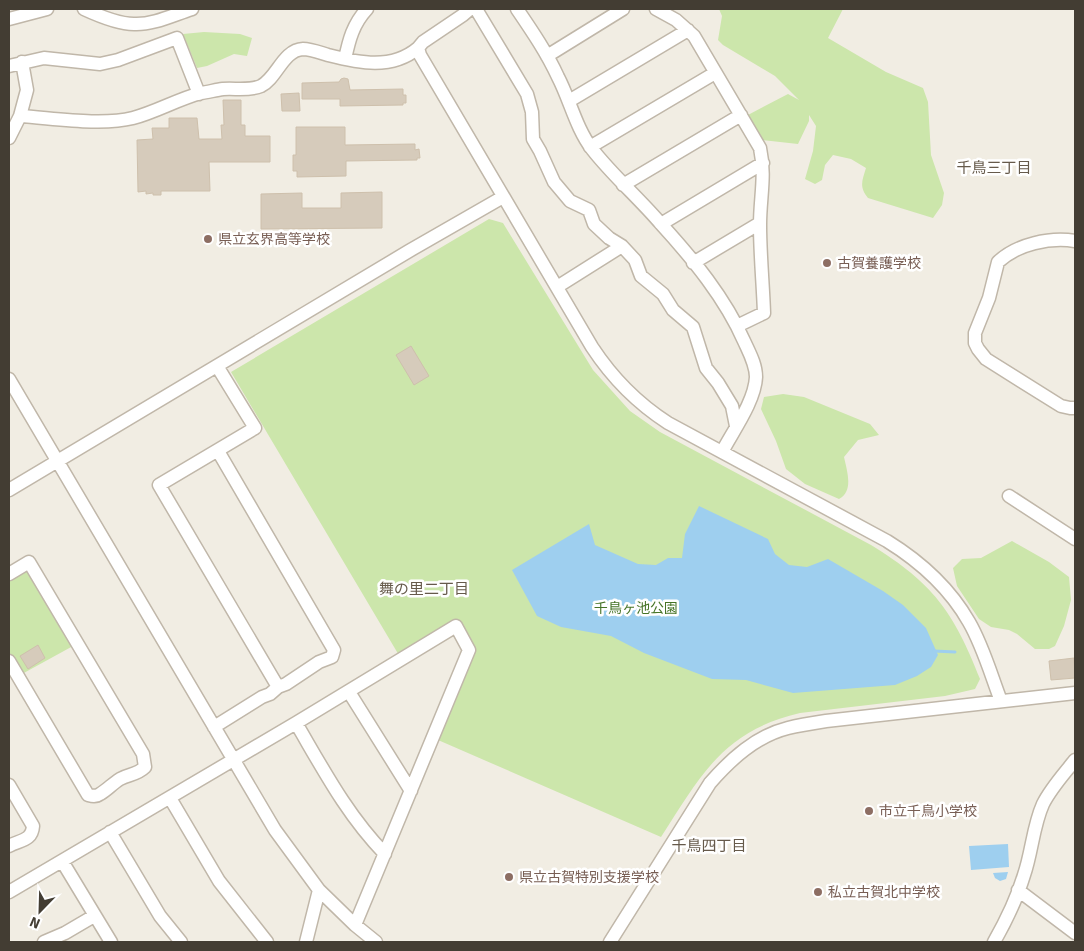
<svg xmlns="http://www.w3.org/2000/svg" width="1084" height="951" font-family="Signika,'Noto Sans JP',sans-serif">
<style>
.green{fill:#cce6ab}
.water{fill:#9ecfef}
.lines{fill:none;stroke-linecap:round;stroke-linejoin:round}
.stream{stroke:#9ecfef;stroke-width:3}
.building{fill:#d6cbbb;stroke:#cec0ac}
.minor-casing{stroke:#c0b7a9;stroke-width:15}
.minor{stroke:#fff;stroke-width:12}
.education-dot{fill:#8d6e63;stroke:#fff;stroke-width:2}
.labels{text-anchor:middle;stroke-width:5;stroke-linejoin:round;paint-order:stroke}
.education-label{font-size:14px;fill:#785e54;stroke:#fff;text-anchor:start}
.park-label{font-size:14px;fill:#467427;stroke:#fff}
.neighbourhood-label{font-size:15px;fill:#665a4b;stroke:#fff}
</style>
<rect width="100%" height="100%" fill="#f1ede3"/>
<!-- green -->
<path class="green" d="M719 9H843L828 38 886 72 923 88 928 102 931 155 944 193 942 205 933 218 868 198C859 187 862 181 866 168L851 159 833 155 825 165 822 180 815 184 805 179 813 151 816 126 809 115V121L798 144 762 140 746 116 788 94 799 100 775 76 723 45 718 40 722 16Z
M204 32 240 34 252 38 247 56 234 54 207 66 197 68 183 34Z
M489 219 503 223 593 370 630 411 660 432 871 545C933 583 954 612 980 679L975 689 945 696 800 713C723 731 701 775 661 837L438 740 474 649 459 621 400 657 231 372Z
M783 394 804 397 870 424 879 435 858 440 844 457C847 471 854 491 839 499L805 484 786 469 776 441 761 409 764 397Z
M1012 541 1049 562 1069 577 1071 600 1064 626 1055 646 1049 649H1035L1017 634 1009 630 991 627 979 619 957 586 953 568 962 559 981 558Z
M24 569 29 570 73 646 22 674 9 652V578Z"/>
<!-- water -->
<path class="water" d="M699 506 768 539 775 554 789 565 807 567 828 559 883 591 903 605 926 628 938 655 931 667 917 676 895 685 793 693 746 680 712 679 644 653 611 636 561 627 537 616 512 570 589 524 595 545 638 564 656 565 668 558H682L685 534Z
M1008 844 1009 867 971 870 969 846Z
M1008 872 1006 879 1000 881 995 878 993 873Z"/>
<g class="lines">
<!-- stream -->
<path class="stream" d="M934 651 955 652"/>
</g>
<!-- building -->
<path class="building" d="M344 78 348 79 350 90 403 89V95H406V103H403V105L340 106V99H302V83L339 82 341 79Z
M299 93 300 111H282L281 94Z
M223 100H241V125H245V136H270V162H209L210 191H161V195H153V193L146 194V191L138 192 137 140 153 139 152 128H169V118H197L199 139H222L221 125H224Z
M296 127H345V145L415 144V150L419 149 420 158H417V160L346 161V176L297 177V171H293V155H296Z
M382 192V228L261 229V194L302 193V208H341V193Z
M411 346 429 376 414 385 396 355Z
M38 645 45 658 28 669 20 656Z
M1074 658 1075 678 1051 680 1049 661Z"/>
<g class="lines">
<!-- minor casing -->
<g class="minor-casing">
<path id="minor" d="M84 9C97 15 120 24 134 24 153 25 173 15 192 9
M470 9 463 15 423 42 418 48 420 55 592 347C613 379 637 403 668 423L887 541C921 562 949 587 969 622 983 646 991 675 1001 701
M476 9 527 94 532 112 533 139 540 151 554 182 570 201 589 210 594 224 609 238 622 246 635 260 641 276 663 294 673 310 693 327 706 368 718 383 732 406 736 426
M517 9C532 31 547 53 558 77 570 100 576 128 592 149 613 176 639 198 661 224 693 259 725 298 744 341 749 352 756 364 756 377 755 401 733 431 722 452
M656 9 676 20 694 36 760 148C766 176 760 197 760 225 760 254 763 284 764 313L737 326
M9 19 47 9
M547 56 623 9
M345 59C349 40 353 24 367 9
M9 66 44 58 100 64 118 60 177 38 199 94
M569 101 688 30
M20 116C53 118 101 126 133 118 156 112 178 99 201 93 208 92 216 90 223 89 235 88 250 91 261 86 277 78 283 50 303 49 311 49 321 53 328 55 359 63 392 70 418 48
M9 138 20 116 27 90 22 62
M590 147 715 73
M623 185 741 115
M661 224 763 163
M1075 241C1050 237 1017 244 998 262L989 298 975 333V343L978 349 986 359 1061 406 1070 408H1075
M693 263 760 223
M557 287 622 246
M217 366 255 428 159 485 278 687
M9 379 275 830 319 890 355 925 376 942
M9 490 409 251 503 197
M1009 496 1075 539
M9 574 29 562 143 754 145 767C137 775 129 774 120 779 112 784 107 790 100 794 96 797 92 796 88 795L9 661
M349 692 411 791
M296 723C323 769 347 815 385 854
M214 727 262 697 270 694 278 687 286 684 319 662 332 657 334 650 218 451
M9 785 33 826C32 841 20 840 9 846
M170 798 219 881 267 942
M110 832 160 916 181 942
M62 861 111 942
M1018 890 1075 933
M9 892 296 723 456 626 469 650 355 925
M44 942 65 933 94 916
M306 942 319 890
M610 942 710 783C731 759 756 736 788 728 800 725 813 723 826 721L1075 693
M994 942C1006 921 1017 898 1024 875 1032 852 1033 826 1043 804 1051 788 1064 774 1075 760"/>
</g>
<!-- minor -->
<use href="#minor" class="minor"/>
</g>
<!-- markers -->
<g class="education-dot">
<circle cx="208" cy="239" r="5"/>
<circle cx="827" cy="263" r="5"/>
<circle cx="869" cy="811" r="5"/>
<circle cx="509" cy="877" r="5"/>
<circle cx="818" cy="892" r="5"/>
</g>
<g class="labels">
<!-- education labels -->
<g class="education-label">
<text x="218" y="244">県立玄界高等学校</text>
<text x="837" y="268">古賀養護学校</text>
<text x="879" y="816">市立千鳥小学校</text>
<text x="519" y="882">県立古賀特別支援学校</text>
<text x="828" y="897">私立古賀北中学校</text>
</g>
<!-- park labels -->
<g class="park-label">
<text x="636" y="613">千鳥ヶ池公園</text>
</g>
<!-- neighbourhood labels -->
<g class="neighbourhood-label">
<text x="994" y="173">千鳥三丁目</text>
<text x="424" y="594">舞の里二丁目</text>
<text x="709" y="851">千鳥四丁目</text>
</g>
</g>
<!-- border -->
<rect width="1084" height="951" fill="none" stroke="#433d33" stroke-width="20"/>
<!-- north arrow -->
<g transform="translate(40 911) rotate(203)" stroke="#ffffff" stroke-width="4" paint-order="stroke">
<path d="M0-4L9 19L0 12L-9 19Z" fill="#433d33"/>
<text y="-8" font-size="14" font-weight="bold" text-anchor="middle" fill="#433d33">N</text>
</g>
</svg>
